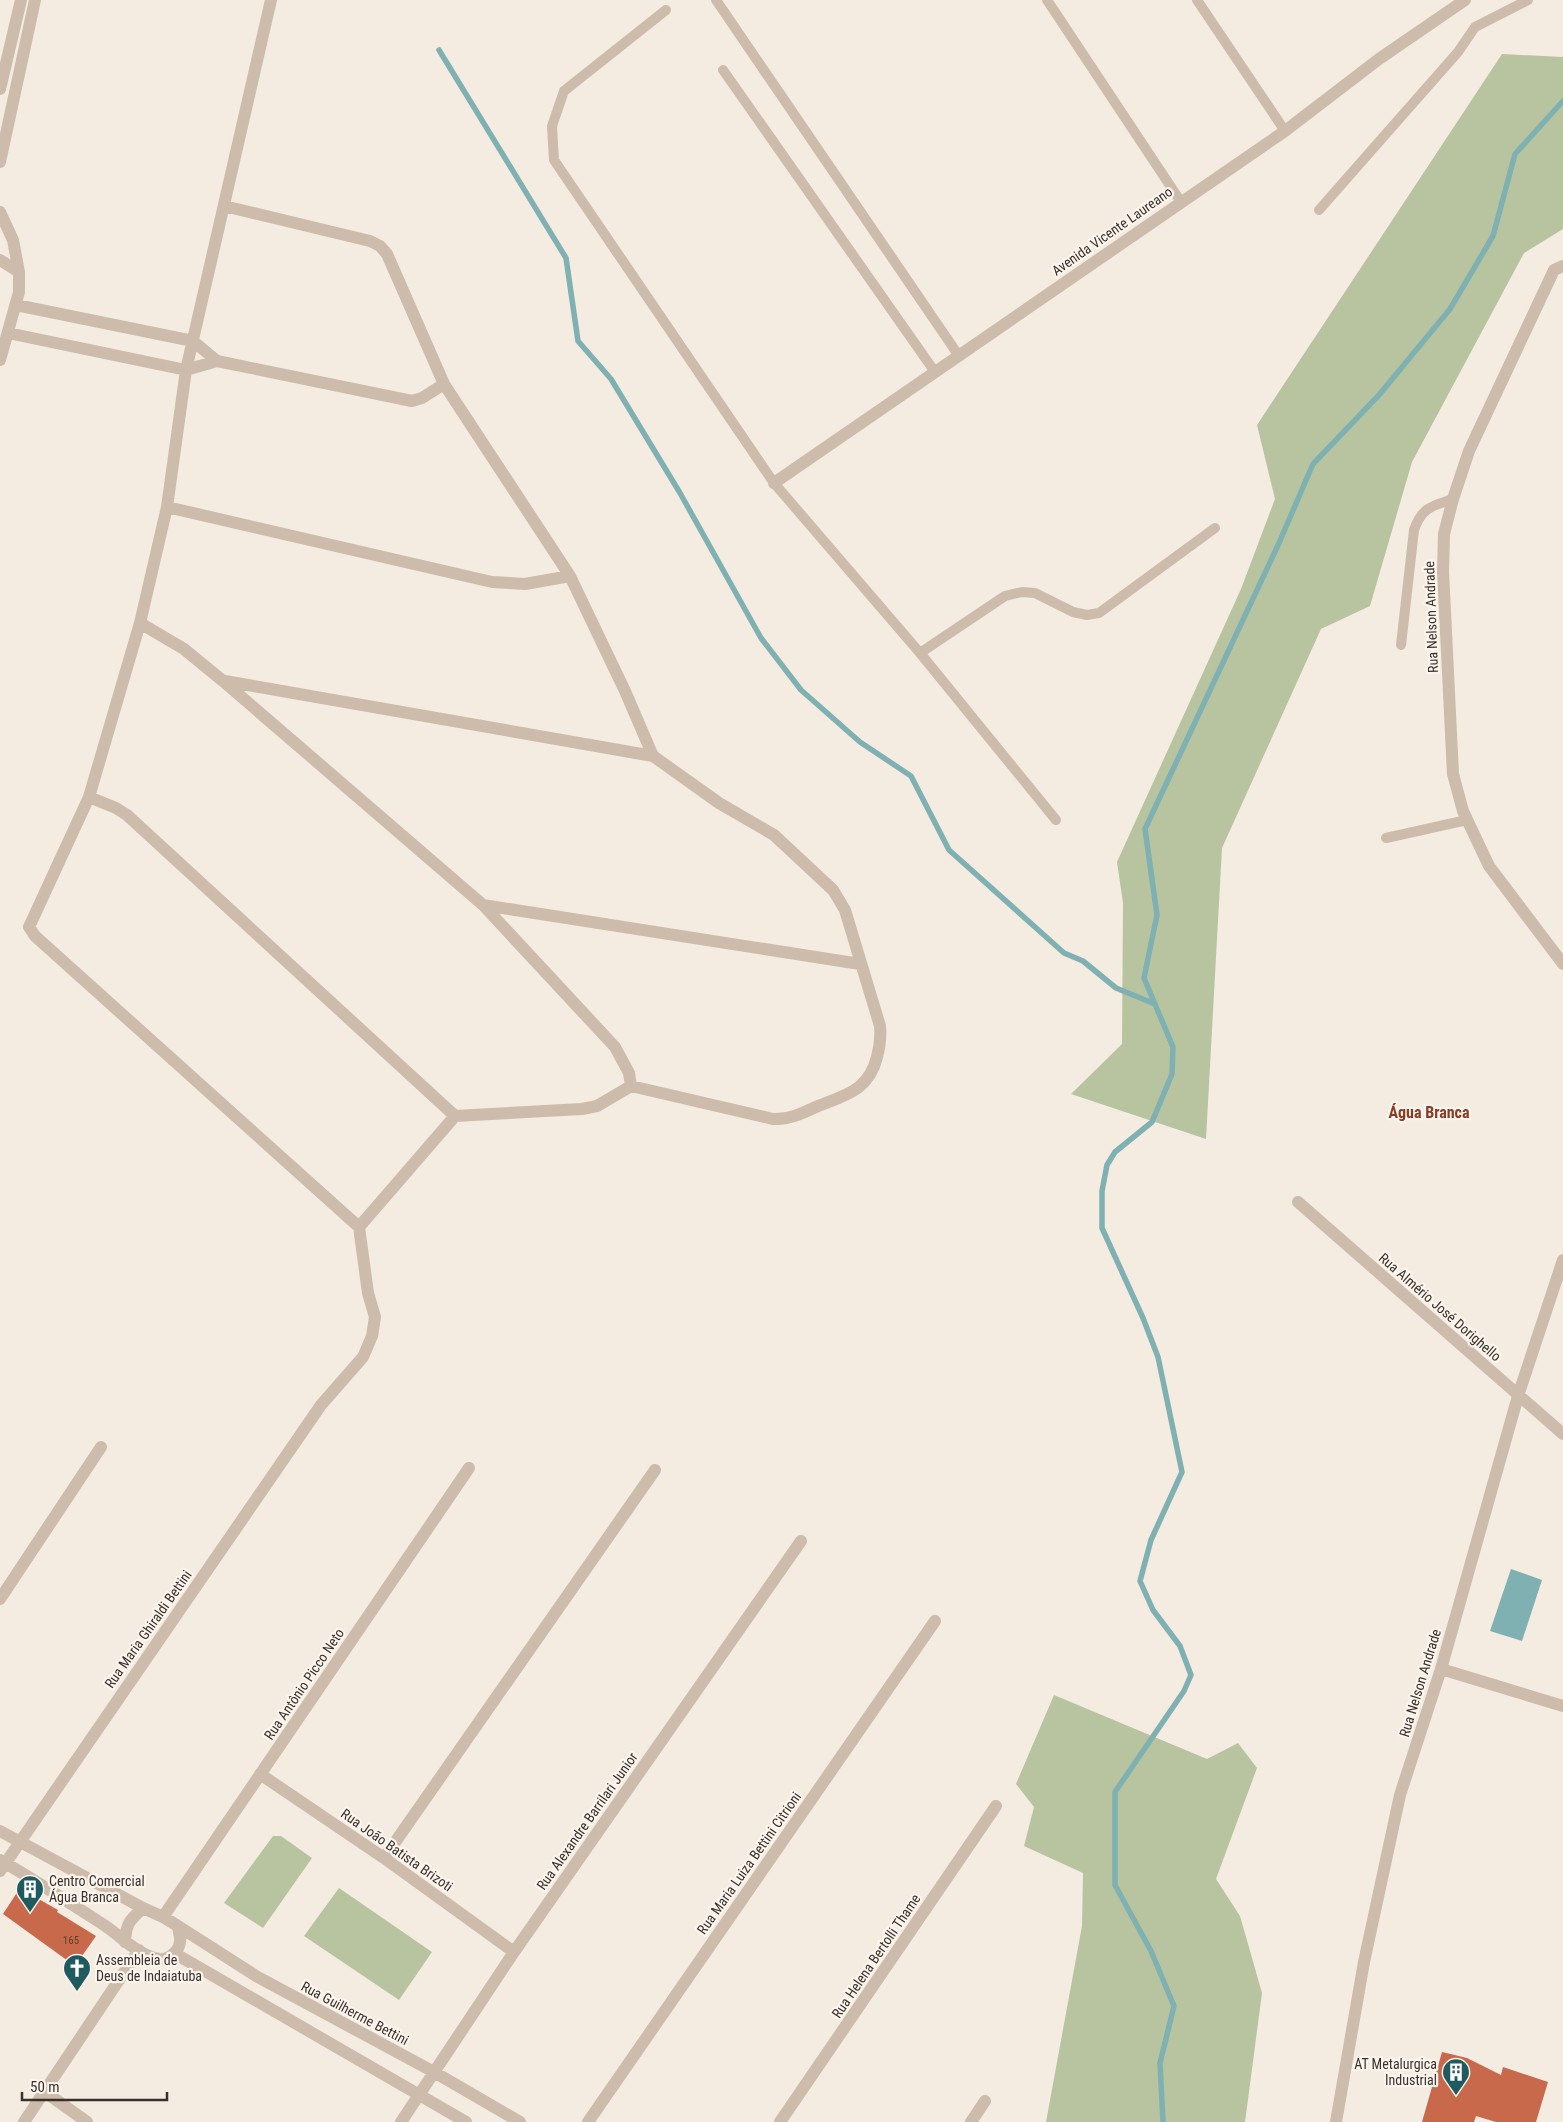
<svg xmlns="http://www.w3.org/2000/svg" width="1563" height="2122" font-family="'Roboto Condensed',sans-serif">
<style>
.green{fill:#b8c4a0}
.water{fill:#7fb0b2}
.lines{fill:none;stroke-linecap:round;stroke-linejoin:round}
.stream{stroke:#7fb0b2;stroke-width:5.5}
.building{fill:#c8694b}
.service{stroke:#cdbbac;stroke-width:10}
.minor{stroke:#cdbbac;stroke-width:12}
.labels{text-anchor:middle;stroke-width:4.5;stroke-linejoin:round;paint-order:stroke}
.number-label{font-size:11px;fill:#5e3e33}
.street-label{font-size:14px;fill:#3b302b;stroke:#fbf5ee}
.poi-label{font-size:14px;fill:#3b302b;stroke:#fbf5ee;text-anchor:start}
.quarter-label{font-size:16px;font-weight:bold;fill:#8c3b22;stroke:#fbf5ee}
</style>
<rect width="100%" height="100%" fill="#f4ebe1"/>
<!-- green -->
<path class="green" d="M1502 54 1563 57V229L1524 253 1412 462 1370 606 1321 629 1222 848 1206 1139 1071 1094 1122 1044 1123 903 1117 862 1241 589 1275 499 1257 425Z
M1054 1695 1207 1759 1238 1743 1257 1768 1216 1879 1240 1916 1262 1993 1245 2122H1046L1082 1926 1083 1873 1024 1846 1034 1807 1016 1784Z
M273 1836H281L312 1858 263 1928 224 1903Z
M339 1888 432 1952 399 2000 304 1936Z"/>
<!-- water -->
<path class="water" d="M1511 1569 1542 1580 1522 1641 1490 1631Z"/>
<g class="lines">
<!-- stream -->
<path class="stream" d="M439 50 566 258 578 341 611 379 680 493 761 638 801 690 860 742 911 776 949 850 1064 953 1083 961 1116 988 1155 1004
M1163 2122 1160 2063 1174 2006 1151 1951 1115 1885V1792L1184 1691 1191 1675 1180 1646 1153 1610 1140 1581 1151 1540 1182 1472 1158 1357 1143 1318 1102 1228V1191L1107 1165 1115 1152 1152 1122 1172 1074 1173 1047 1144 978 1157 915 1145 829 1279 543 1313 464 1379 395 1450 309 1493 236 1515 154 1563 101"/>
</g>
<!-- building -->
<path class="building" d="M18 1891 28 1893 58 1910 57 1912 96 1936 75 1966 3 1914Z
M1442 2052 1467 2058 1501 2075 1503 2067 1548 2082 1536 2122H1496L1476 2116 1474 2122H1422Z"/>
<g class="lines">
<!-- service -->
<path class="service" d="M716 0 959 356
M1047 0 1181 202
M1197 0 1285 131
M666 10 564 91 552 126 554 160 774 483 920 653 1005 596 1022 592 1035 593 1073 612 1087 615 1099 613 1215 528
M723 70 935 372
M1319 210 1458 52 1475 27 1528 0
M1401 645 1414 530C1422 507 1432 506 1453 499
M920 653 1056 820
M1386 838 1467 820"/>
<!-- minor -->
<path class="minor" d="M0 89 21 0
M0 162 35 0
M224 206 370 241 380 246 387 254 444 384 570 576 625 691 653 756 719 803 774 835 833 890 845 910 880 1026C881 1037 880 1046 877 1057 869 1090 846 1095 818 1106 803 1113 789 1120 773 1119L631 1086 597 1106 582 1109 455 1116 359 1227
M0 212 13 240 19 272V292L0 360
M0 260 19 272
M1563 266 1554 270 1469 451 1453 499 1444 534 1443 571 1453 774 1463 811 1489 866 1563 964
M16 305 193 341 217 361 412 401 422 398 444 384
M8 333 186 370 217 361
M774 483 1285 131 1379 59 1465 0
M167 507 492 582 525 584 570 576
M140 623 184 649 223 681 483 905 615 1047 629 1073 631 1086
M225 681 653 756
M89 797 116 808 127 815 455 1116
M483 905 860 964
M1298 1202 1563 1434
M0 1599 101 1447
M1441 1669 1563 1706
M260 1774 384 1858 514 1952
M0 1831 143 1908
M384 1858 655 1470
M0 1860C35 1880 70 1903 104 1925 121 1936 137 1955 159 1959 168 1961 179 1951 180 1942 181 1937 178 1931 178 1926L163 1917 143 1908C130 1920 126 1923 125 1942
M0 1871 321 1405 363 1357 372 1336 375 1317 368 1293 359 1227 35 936 29 927 89 797 140 623 167 507 186 370 271 0
M163 1917 469 1468
M178 1926 256 1976 434 2072 520 2122
M174 1953 466 2122
M45 2092 87 2122
M24 2122 139 1950
M401 2122 514 1952 801 1541
M588 2122 935 1621
M780 2122 996 1806
M971 2122 985 2101
M1336 2122 1364 1962 1400 1795 1441 1669 1518 1396 1563 1260"/>
</g>
<!-- icons -->
<defs>
<g id="building-pin" transform="scale(1.4375)"><path d="M0 17L-7.5 6A9.5 9.5 0 1 1 7.5 6Z" fill="#1f5a5e" stroke="#fbf5ee"/><path d="M-4-6H4V6H1V3H-1V6H-4ZM-2.5-4.3h1.7v1.8h-1.7ZM.8-4.3h1.7v1.8H.8ZM-2.5-1h1.7V.8h-1.7ZM.8-1h1.7V.8H.8Z" fill="#fff"/></g>
<g id="church-pin" transform="scale(1.4375)"><path d="M0 17L-7.5 6A9.5 9.5 0 1 1 7.5 6Z" fill="#1f5a5e" stroke="#fbf5ee"/><path d="M-1.2-6h2.4v3.5h3.3v2.4h-3.3V6h-2.4V-.1h-3.3v-2.4h3.3Z" fill="#fff"/></g>
</defs>
<g fill-rule="evenodd">
<use href="#building-pin" x="30" y="1889"/>
<use href="#church-pin" x="77" y="1968"/>
<use href="#building-pin" x="1456" y="2072"/>
</g>
<g class="labels">
<!-- number labels -->
<g class="number-label">
<text x="71" y="1944">165</text>
</g>
<!-- street labels -->
<g class="street-label">
<text transform="translate(1112 231) rotate(-35)" y="5">Avenida Vicente Laureano</text>
<text transform="translate(1431 617) rotate(-92)" y="5">Rua Nelson Andrade</text>
<text transform="translate(1440 1307) rotate(41)" y="5">Rua Almério José Dorighello</text>
<text transform="translate(148 1629) rotate(-55)" y="5">Rua Maria Ghiraldi Bettini</text>
<text transform="translate(1420 1683) rotate(-73)" y="5">Rua Nelson Andrade</text>
<text transform="translate(304 1684) rotate(-56)" y="5">Rua Antônio Picco Neto</text>
<text transform="translate(587 1821) rotate(-55)" y="5">Rua Alexandre Barrilari Junior</text>
<text transform="translate(397 1850) rotate(35)" y="5">Rua João Batista Brizoti</text>
<text transform="translate(749 1863) rotate(-55)" y="5">Rua Maria Luiza Bettini Citrioni</text>
<text transform="translate(876 1956) rotate(-56)" y="5">Rua Helena Bertolli Thame</text>
<text transform="translate(355 2013) rotate(28)" y="5">Rua Guilherme Bettini</text>
</g>
<!-- poi labels -->
<g class="poi-label">
<text x="49" y="1886">Centro Comercial<tspan x="49" dy="16">Água Branca</tspan></text>
<text x="96" y="1965">Assembleia de<tspan x="96" dy="16">Deus de Indaiatuba</tspan></text>
<text x="1437" y="2069" text-anchor="end">AT Metalurgica<tspan x="1437" dy="16">Industrial</tspan></text>
</g>
<!-- quarter labels -->
<g class="quarter-label">
<text x="1429" y="1118">Água Branca</text>
</g>
</g>
<!-- scale -->
<path d="M22 2092v8h145v-8" fill="none" stroke="#3b302b" stroke-width="2.5"/>
<text x="30" y="2092" font-size="15" fill="#3b302b" stroke="#fbf5ee" stroke-width="4" paint-order="stroke">50 m</text>
</svg>
